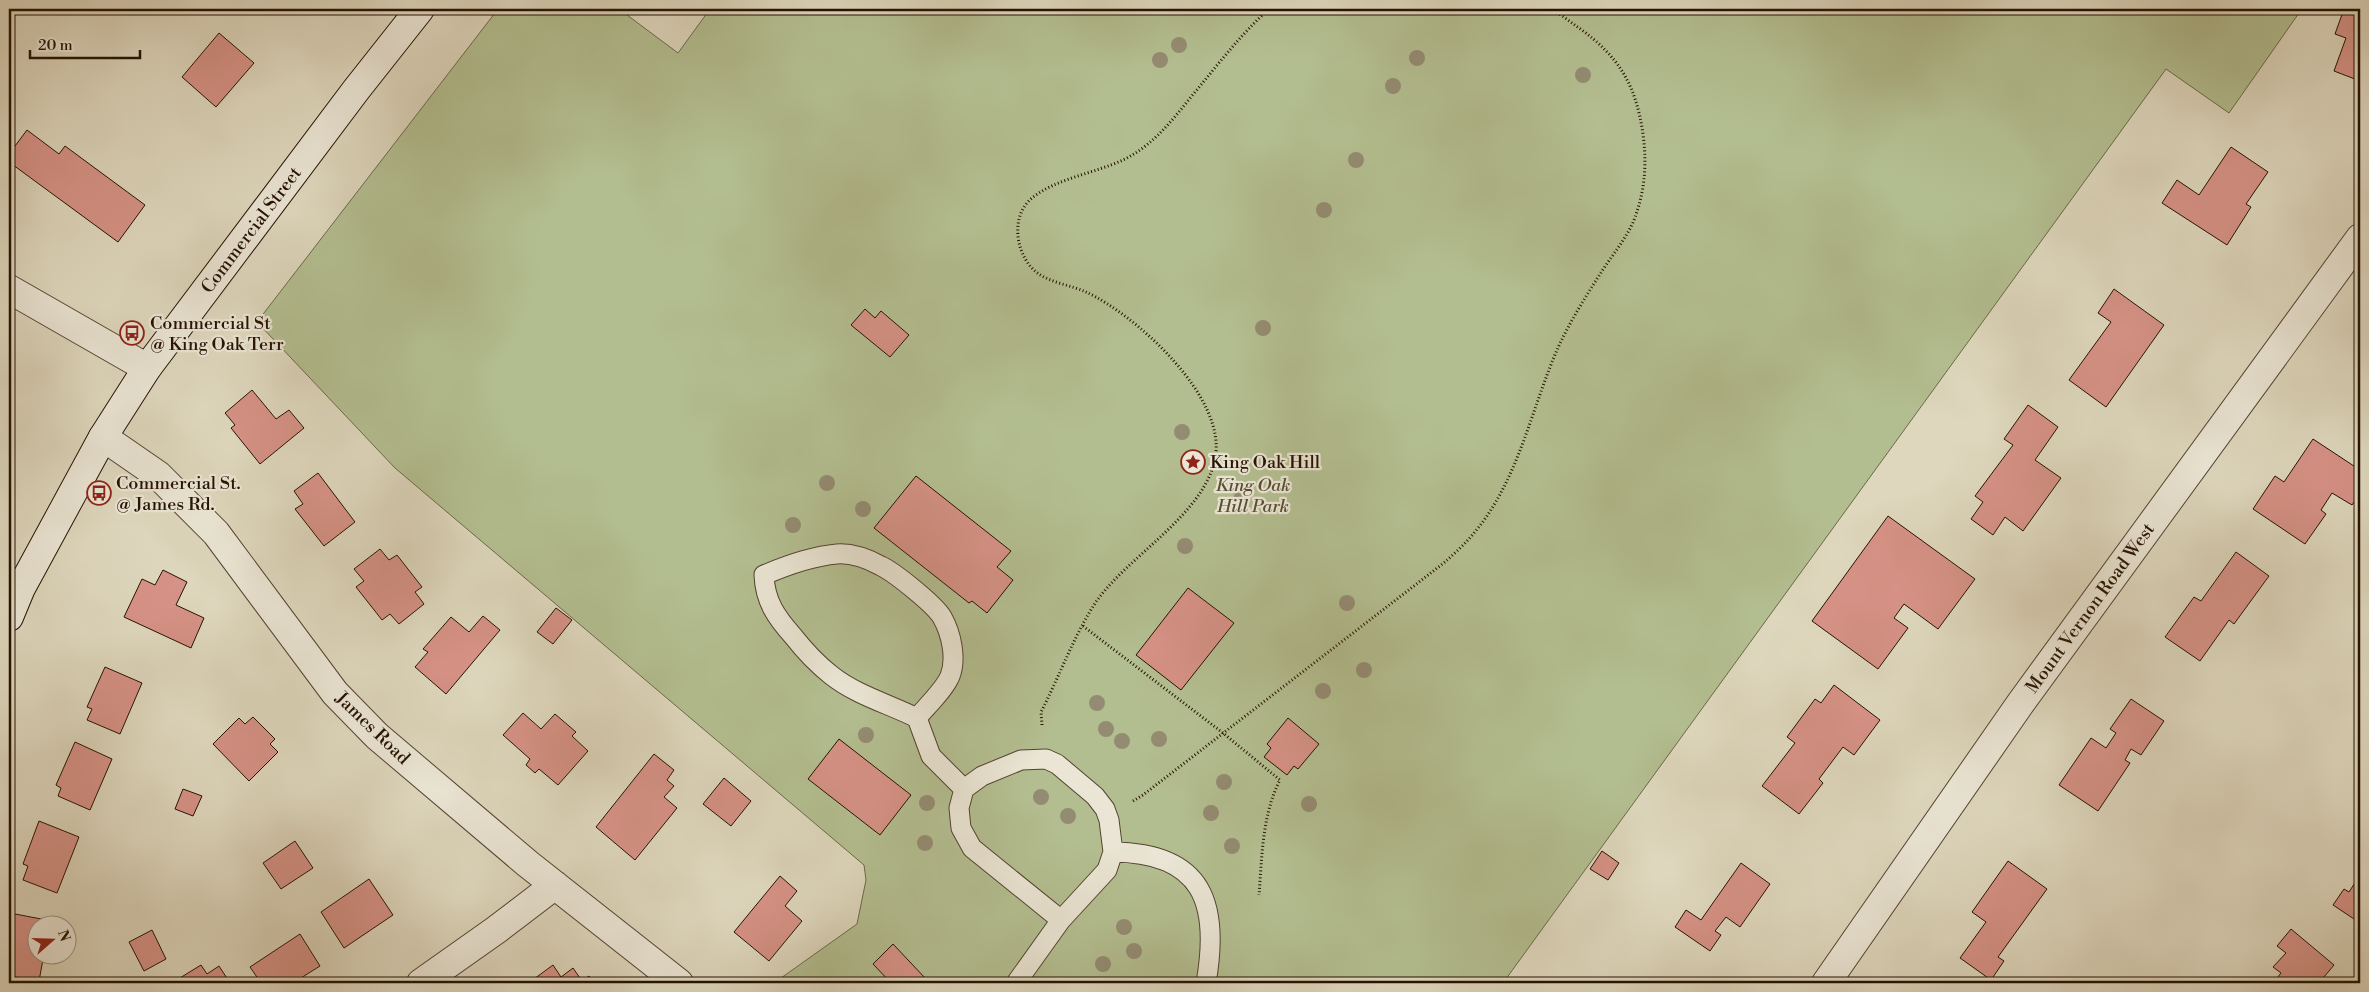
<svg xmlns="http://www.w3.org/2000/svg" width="2369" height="992" font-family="'Libre Bodoni',serif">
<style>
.green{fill:#b3be90;stroke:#6c6849}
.building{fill:#d69286;stroke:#251202}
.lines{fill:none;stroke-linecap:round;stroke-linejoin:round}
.service-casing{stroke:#534331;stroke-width:21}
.minor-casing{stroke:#534331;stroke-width:30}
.secondary-casing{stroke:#251202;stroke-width:30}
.path{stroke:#251202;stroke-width:3;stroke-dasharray:1 2.5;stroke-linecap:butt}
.service{stroke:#eae5d4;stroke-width:19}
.minor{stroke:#eae5d4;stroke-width:28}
.secondary{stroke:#eae5d4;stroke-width:28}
.tree{fill:#948c72}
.labels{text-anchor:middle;stroke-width:4.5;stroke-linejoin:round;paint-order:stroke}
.street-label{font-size:18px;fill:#251202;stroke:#eae5d4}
.poi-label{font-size:18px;fill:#251202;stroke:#eae5d4;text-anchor:start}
.park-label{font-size:18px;font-style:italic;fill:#574e34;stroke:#eae5d4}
</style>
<rect width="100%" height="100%" fill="#ded7bd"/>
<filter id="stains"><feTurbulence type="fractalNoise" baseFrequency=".004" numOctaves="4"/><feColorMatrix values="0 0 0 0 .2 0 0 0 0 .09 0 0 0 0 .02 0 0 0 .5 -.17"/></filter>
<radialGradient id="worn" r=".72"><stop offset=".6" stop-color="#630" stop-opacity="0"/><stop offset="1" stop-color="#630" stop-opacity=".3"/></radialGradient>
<!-- green -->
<path class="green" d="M498 9H619L678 53 710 9H2292L2299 13 2229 113 2166 69 1503 983H774L857 924 866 880 864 865 395 468 257 322Z"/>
<!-- building -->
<path class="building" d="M2344 9H2360V81L2334 71 2346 38 2335 34Z
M219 33 254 63 216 107 182 77Z
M27 130 59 154 65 146 145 205 118 242 9 162V154Z
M2231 147 2268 172 2246 204 2251 207 2227 245 2162 203 2177 180 2199 195Z
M2114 289 2164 325 2106 407 2069 380 2111 322 2098 313Z
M865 309 875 318 881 311 909 335 890 357 851 325Z
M252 390 276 419 289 410 304 428 260 464 231 428 235 425 225 413Z
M2028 405 2058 427 2035 460 2061 478 2023 531 2005 517 1993 535 1971 519 1983 502 1975 496 2013 445 2004 439Z
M2313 439 2360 470V493L2352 505 2332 493 2321 510 2326 514 2305 544 2253 509 2275 476 2284 482Z
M318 473 355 522 324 546 295 509 303 504 294 491Z
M916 476 1011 551 997 567 1013 580 987 613 972 601 969 603 874 528Z
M1888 516 1975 579 1938 629 1904 604 1894 618 1908 628 1878 669 1812 621Z
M380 549 389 560 397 555 422 587 415 592 424 604 399 624 390 614 382 620 356 587 364 581 354 569Z
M2236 552 2269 576 2234 624 2229 620 2200 661 2165 637 2194 597 2201 601Z
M163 570 187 582 176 605 204 618 191 648 124 617 142 579 155 585Z
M1188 588 1234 623 1181 690 1136 655Z
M556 608 572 620 553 644 537 632Z
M483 616 500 630 446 694 415 667 428 652 423 649 451 617 469 632Z
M105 667 142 683 120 734 87 720 92 709 87 707Z
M1834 685 1880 720 1854 755 1843 747 1819 779 1823 783 1799 814 1762 786 1795 743 1787 737 1815 699 1821 703Z
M2131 699 2164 721 2141 755 2131 749 2125 760 2130 763 2098 811 2059 785 2091 738 2106 748 2116 733 2110 729Z
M523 713 541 729 555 714 576 732 572 736 588 751 558 785 539 769 535 773 526 765 530 759 503 735Z
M253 717 275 739 270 744 278 752 249 781 213 744 239 718 245 724Z
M1288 718 1319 744 1298 769 1294 766 1287 775 1264 757 1271 748 1267 744Z
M839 739 911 795 880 835 808 779Z
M75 742 112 759 90 810 58 796 61 788 56 785Z
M654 754 674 770 667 780 674 786 664 797 677 808 635 860 596 827Z
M724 778 751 801 731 826 703 804Z
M183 789 202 796 193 816 175 809Z
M39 821 79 837 57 893 23 880 28 866 23 864Z
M295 841 313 868 281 889 263 863Z
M1602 851 1619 863 1608 880 1590 869Z
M2008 861 2047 889 1998 957 2004 961 1991 980 1960 958 1986 922 1972 912Z
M1741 863 1770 884 1740 927 1726 917 1715 931 1721 935 1710 951 1675 927 1686 910 1701 920Z
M2360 875V923L2333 905 2344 889 2349 892Z
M780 876 797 891 785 906 802 921 769 961 734 932Z
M369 879 393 915 344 948 321 912Z
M10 913 62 923 38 924V954H44L39 981 9 976Z
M2291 929 2334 965 2319 983H2273L2281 973 2273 967 2286 953 2277 946Z
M152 930 166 959 144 971 129 942Z
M300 934 320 966 293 983H261L250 967Z
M893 944 926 979 922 983H891L873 964Z
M201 965 207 974 219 966 230 983H177L175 981Z
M553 965 561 977 573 968 582 981 589 976 594 983H537L534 979Z"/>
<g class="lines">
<!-- service casing -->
<g class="service-casing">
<path id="service" d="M917 718C926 707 945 689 950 676 957 658 951 633 942 617 934 604 894 572 881 566 868 559 851 553 837 554 813 556 785 566 764 575 765 601 776 617 793 636 804 650 817 664 831 675 856 695 889 704 917 718L931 756 964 789
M1113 852C1203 853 1220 903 1206 983
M1016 983 1061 920 1107 870 1113 852 1109 820 1105 809 1095 796 1057 764 1046 759 1021 760 982 776 964 789 959 808 961 828 972 848 1061 920"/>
</g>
<!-- minor casing -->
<g class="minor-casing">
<path id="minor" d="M9 289 147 368
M103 437 158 475 216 533 335 693 377 736 528 864 679 983
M421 983 496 930 555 885
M1826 983 2020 704 2360 238"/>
</g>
<!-- secondary casing -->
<g class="secondary-casing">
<path id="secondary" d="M9 617 21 588 103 437 147 368 356 90 420 9"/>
</g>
<!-- path -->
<path class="path" d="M1083 626 1223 733 1280 780C1262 815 1262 857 1259 895
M1042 725 1041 712C1059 677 1073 638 1094 605 1124 558 1203 517 1215 459 1228 398 1136 315 1086 292 1071 285 1050 283 1036 272 1015 254 1010 216 1032 198 1055 179 1095 173 1123 160 1152 146 1171 122 1191 97 1216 67 1240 35 1269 9
M1133 801 1143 795 1445 562C1455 553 1466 543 1474 533 1518 481 1531 410 1557 350 1569 323 1586 296 1602 271 1613 254 1626 239 1634 220 1645 191 1647 165 1643 134 1636 86 1620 57 1579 28 1570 22 1561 14 1551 9"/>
<!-- service -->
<use href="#service" class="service"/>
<!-- minor -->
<use href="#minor" class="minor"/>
<!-- secondary -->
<use href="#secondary" class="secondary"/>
</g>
<!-- trees -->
<g class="tree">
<circle cx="1179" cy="45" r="8"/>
<circle cx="1417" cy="58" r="8"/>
<circle cx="1160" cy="60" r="8"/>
<circle cx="1583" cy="75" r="8"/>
<circle cx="1393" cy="86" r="8"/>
<circle cx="1356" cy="160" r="8"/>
<circle cx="1324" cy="210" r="8"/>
<circle cx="1263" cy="328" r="8"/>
<circle cx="1182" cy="432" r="8"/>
<circle cx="827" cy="483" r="8"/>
<circle cx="1242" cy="497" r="8"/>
<circle cx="863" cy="509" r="8"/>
<circle cx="793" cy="525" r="8"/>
<circle cx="1185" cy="546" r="8"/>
<circle cx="1347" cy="603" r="8"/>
<circle cx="1364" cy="670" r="8"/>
<circle cx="1323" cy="691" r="8"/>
<circle cx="1097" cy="703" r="8"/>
<circle cx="1106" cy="729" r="8"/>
<circle cx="866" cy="735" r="8"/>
<circle cx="1159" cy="739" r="8"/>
<circle cx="1122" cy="741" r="8"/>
<circle cx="1224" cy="782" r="8"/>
<circle cx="1041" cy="797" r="8"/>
<circle cx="927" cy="803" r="8"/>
<circle cx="1309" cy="804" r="8"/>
<circle cx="1211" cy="813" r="8"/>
<circle cx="1068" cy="816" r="8"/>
<circle cx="925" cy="843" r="8"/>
<circle cx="1232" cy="846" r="8"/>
<circle cx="1124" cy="927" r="8"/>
<circle cx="1134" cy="951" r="8"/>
<circle cx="1103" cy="964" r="8"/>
</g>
<!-- icons -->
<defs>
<g id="bus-ring" transform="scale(1.25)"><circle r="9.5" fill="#eae5d4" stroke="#8f2418" stroke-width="1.5"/><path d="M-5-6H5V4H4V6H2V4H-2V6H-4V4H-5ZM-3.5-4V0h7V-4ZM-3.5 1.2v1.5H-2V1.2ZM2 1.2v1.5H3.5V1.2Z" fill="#8f2418"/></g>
<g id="sight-ring" transform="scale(1.25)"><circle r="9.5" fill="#eae5d4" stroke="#8f2418" stroke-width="1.5"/><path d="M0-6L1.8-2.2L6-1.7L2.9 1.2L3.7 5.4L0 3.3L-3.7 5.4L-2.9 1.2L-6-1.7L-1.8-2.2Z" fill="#8f2418"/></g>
</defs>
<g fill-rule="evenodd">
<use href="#bus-ring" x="132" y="333"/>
<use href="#sight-ring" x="1193" y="462"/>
<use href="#bus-ring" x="99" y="493"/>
</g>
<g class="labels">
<!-- street labels -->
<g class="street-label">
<text transform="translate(251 230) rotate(-53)" y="6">Commercial Street</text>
<text transform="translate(2090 608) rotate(-54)" y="6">Mount Vernon Road West</text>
<text transform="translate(373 728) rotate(44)" y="6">James Road</text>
</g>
<!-- poi labels -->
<g class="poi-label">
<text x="150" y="329">Commercial St<tspan x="150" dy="21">@ King Oak Terr</tspan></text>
<text x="1210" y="468">King Oak Hill</text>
<text x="116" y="489">Commercial St.<tspan x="116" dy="21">@ James Rd.</tspan></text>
</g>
<!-- park labels -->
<g class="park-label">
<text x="1253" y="491">King Oak<tspan x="1253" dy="21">Hill Park</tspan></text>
</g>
</g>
<!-- margin -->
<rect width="2369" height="992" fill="none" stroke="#ded7bd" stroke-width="30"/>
<rect x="10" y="10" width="2349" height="972" fill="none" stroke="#251202" stroke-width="2.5"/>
<rect x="15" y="15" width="2339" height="962" fill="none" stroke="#251202"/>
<!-- north arrow -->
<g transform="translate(52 940) rotate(70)"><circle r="24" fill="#eae5d4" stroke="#9b9180"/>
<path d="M0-4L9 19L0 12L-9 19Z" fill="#8f2418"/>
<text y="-8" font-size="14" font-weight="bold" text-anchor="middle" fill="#251202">N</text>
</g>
<!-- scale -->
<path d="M30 50v8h110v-8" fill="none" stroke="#251202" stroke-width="2.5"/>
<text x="38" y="50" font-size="15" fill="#251202" stroke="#eae5d4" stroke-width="4" paint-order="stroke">20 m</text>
<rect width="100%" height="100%" filter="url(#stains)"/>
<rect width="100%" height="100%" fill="url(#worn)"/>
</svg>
